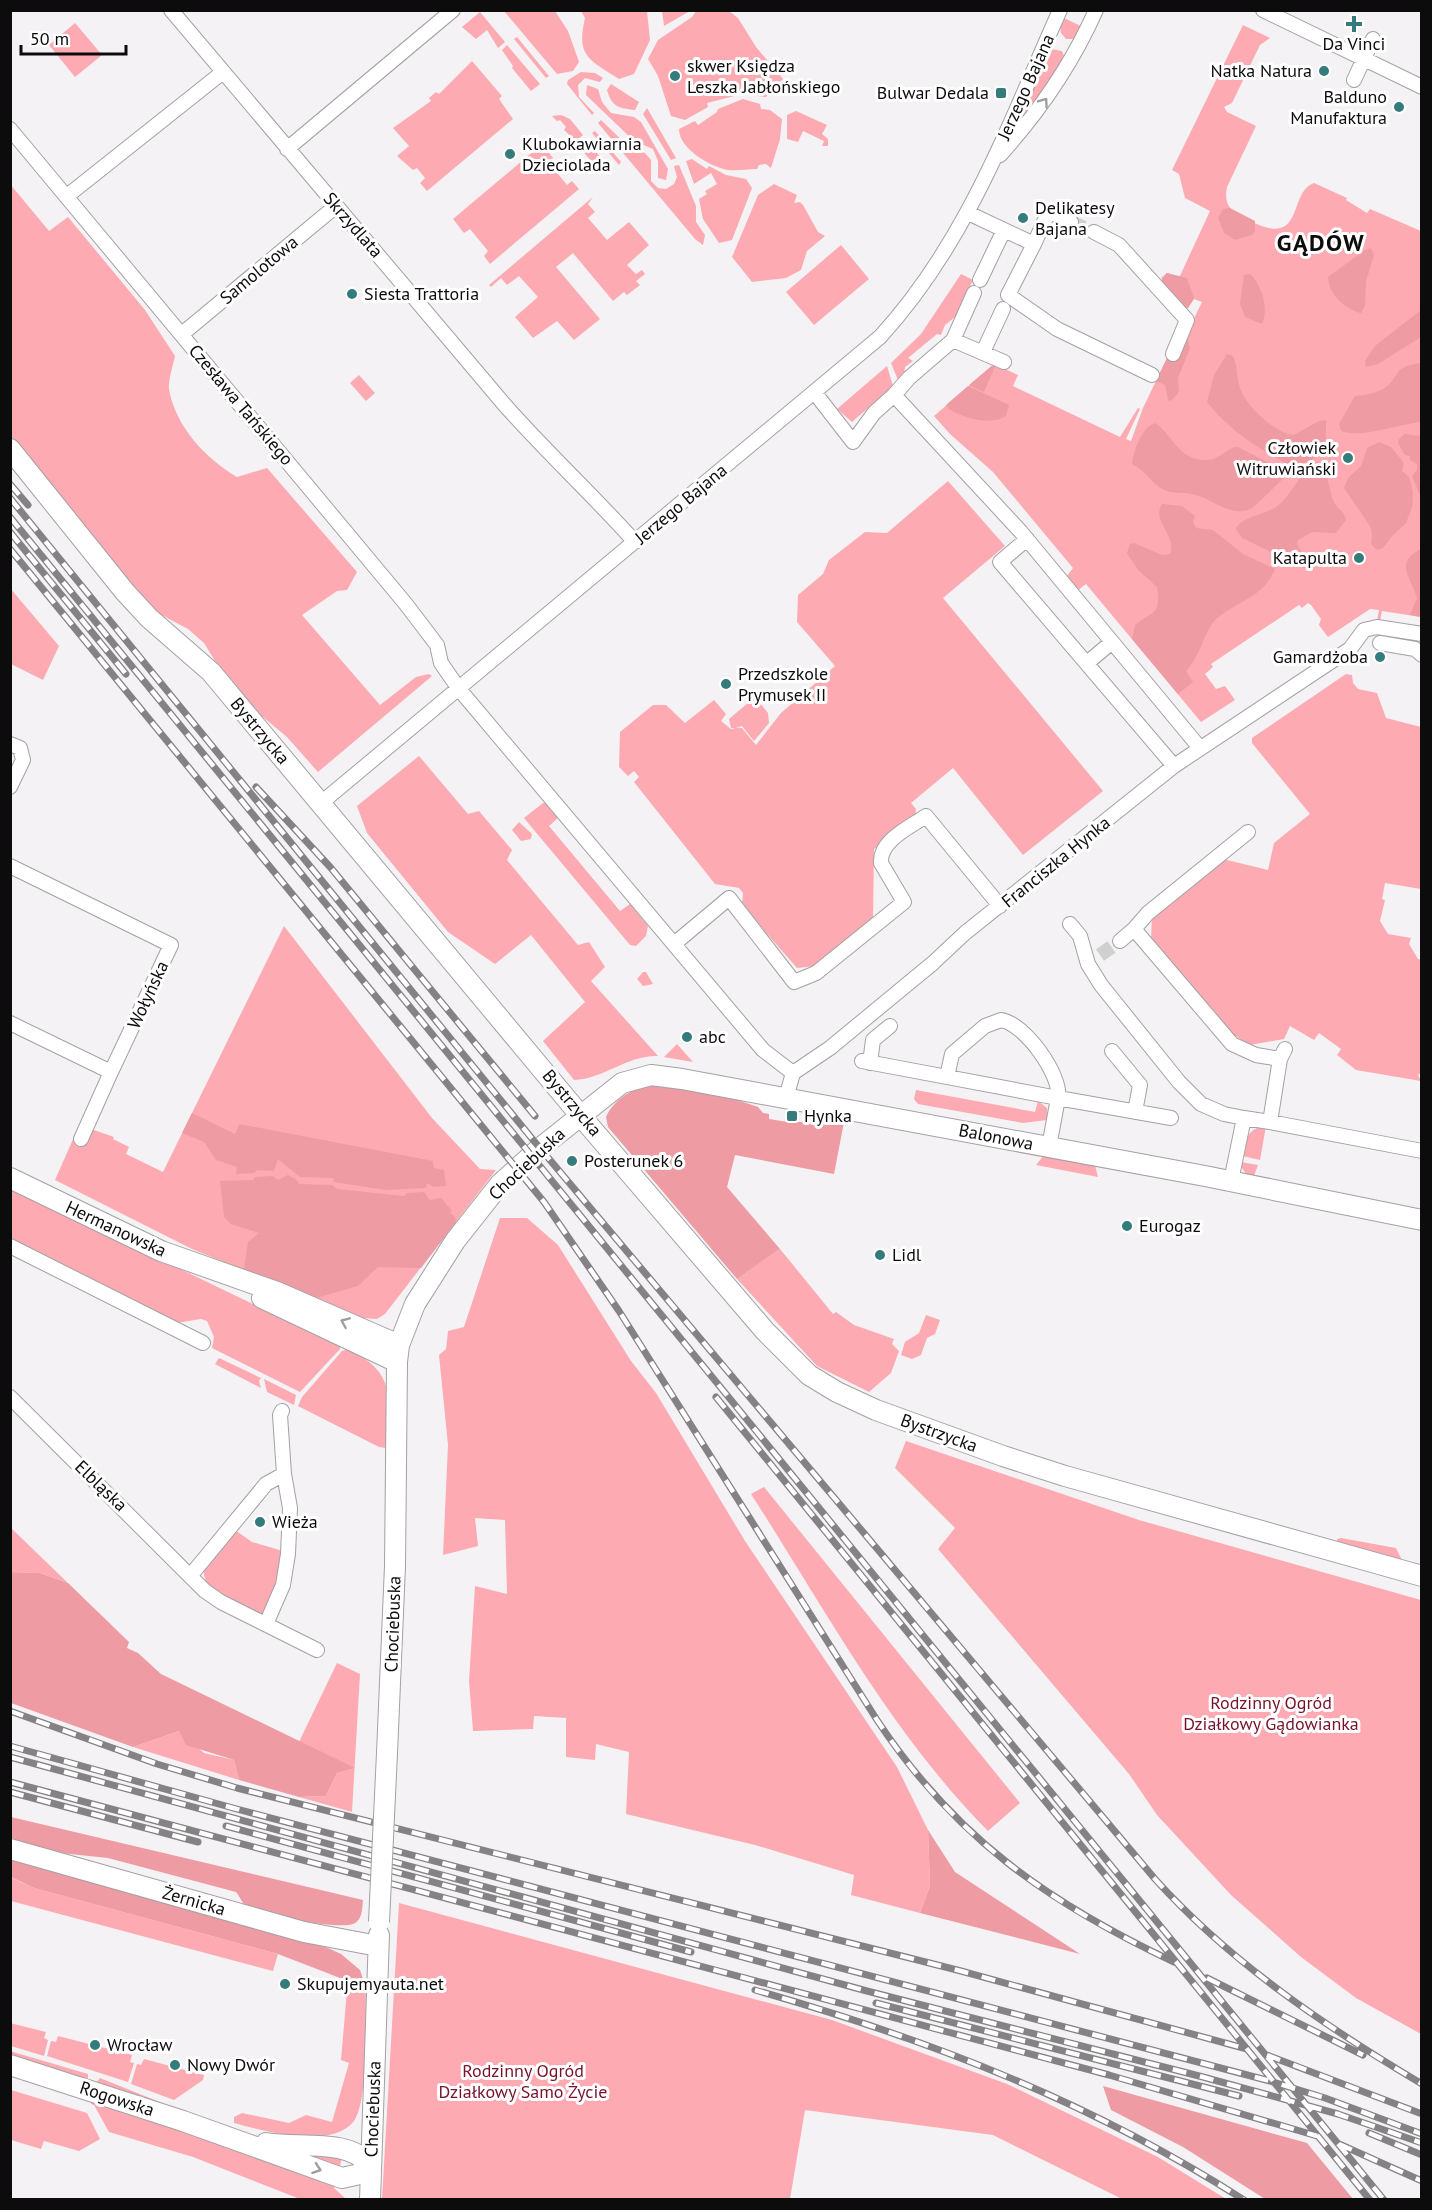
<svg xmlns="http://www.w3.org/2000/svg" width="1432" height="2210" font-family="'PT Sans',sans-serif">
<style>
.green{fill:#fdaab2}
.forest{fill:#ef9ba3}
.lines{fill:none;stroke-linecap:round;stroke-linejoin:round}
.street-tunnel{stroke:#d1d0d1;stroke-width:14;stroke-dasharray:14 7;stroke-linecap:butt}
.street-casing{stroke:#a3a1a3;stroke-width:16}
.secondary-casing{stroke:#a3a1a3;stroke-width:22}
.street{stroke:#fff;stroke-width:14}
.secondary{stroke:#fff;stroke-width:20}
.rail-casing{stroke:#848284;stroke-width:7}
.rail{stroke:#fff;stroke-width:4.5;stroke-dasharray:14;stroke-linecap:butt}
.secondary-bridge-casing{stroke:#a3a1a3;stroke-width:22;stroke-linecap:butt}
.secondary-bridge{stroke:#fff;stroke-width:20}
.oneway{stroke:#9e9e9e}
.poi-dot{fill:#337c7b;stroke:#fff;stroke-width:2}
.labels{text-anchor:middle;stroke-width:6;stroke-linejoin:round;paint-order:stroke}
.poi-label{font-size:18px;fill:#0d0c0d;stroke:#fff;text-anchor:start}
.street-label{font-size:18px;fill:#0d0c0d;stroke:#fff}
.park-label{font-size:18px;fill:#76132b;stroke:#fff}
.district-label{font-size:24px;font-weight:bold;letter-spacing:1.5px;fill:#0d0c0d;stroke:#fff}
</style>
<rect width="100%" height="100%" fill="#f4f2f4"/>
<!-- green -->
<path class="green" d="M504 11H555L568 31 579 62 573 71 557 74Z
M581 11H647L650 40 634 74 619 79C589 59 576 57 585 18Z
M662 11V10L690 11 664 26Z
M696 11H729L738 18 756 47 783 79 766 97 742 94 707 103 708 107 685 120 671 116 658 76 648 59 658 40 692 17Z
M480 12 505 42 498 48 487 30 476 39 462 27Z
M1064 18 1083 27 1074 39H1066L1061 33 1060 26Z
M75 23 102 55 75 77 49 45Z
M1243 25 1270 38 1260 45 1232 103 1224 107 1227 112 1256 126 1227 187C1225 197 1226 206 1235 212 1309 259 1285 193 1314 183L1347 198 1346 200 1367 213 1370 209 1421 231V617L1382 611 1380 621H1377L1379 610 1370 609 1328 637 1319 625 1321 619 1311 605 1308 603 1302 608 1299 605 1211 664 1213 667 1205 674 1216 689 1225 686 1235 700 1201 722 1086 584 1077 591 1066 577 1073 568 993 472 950 434 934 416 994 364 1018 375 1013 386 1120 437 1138 408 1140 409 1126 439 1131 441 1143 408 1168 356 1175 357 1202 302 1194 299 1188 308 1161 278 1167 273 1179 278 1210 211 1185 198 1179 174 1172 170Z
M517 37 549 76 546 78 514 39Z
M507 45 540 84 531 91 512 68 513 66 502 50Z
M1051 49 1062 51 1066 61 1012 136Z
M472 61 502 96 499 99 513 119 427 191 420 183 425 178 417 168 413 170 397 156 409 146 393 128 431 101 429 98 436 92 439 94Z
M581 72 595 73 603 78 600 82 585 78 578 85 579 97 594 113 592 115 567 84 568 80Z
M611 84 639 102 635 110C618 108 612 107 607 90Z
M587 85 598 89 602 102 611 113 634 117 641 122 668 169 666 180 658 178V161L653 149 634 141 586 95Z
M743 99 760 104 761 109 770 110 782 119 780 139 771 168 766 164 759 165 757 169C748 169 737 171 728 170 711 167 679 149 679 129L695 121 698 125 717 112 718 109Z
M647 108 676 158 671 160 643 114Z
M796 111 827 125 822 134 828 139V146H822L824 141 803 131 798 142 787 139V115Z
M561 115 570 119 583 135 576 141 564 130 566 127 560 120 557 121 552 116Z
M601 120 630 148 645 153 651 160V181L658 188 666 189 674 184 677 177 674 166 679 165 696 206V222L705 235 703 245 695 239 598 123Z
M595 131 621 162 619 165 592 133Z
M586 140 608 166 601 172 578 146Z
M542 144 553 158 549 163 567 185 572 181 579 189 490 264 484 256 488 251 470 229 464 233 453 219Z
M692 159 707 169 709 166 726 175 746 179 752 188 732 240 719 243 703 219 699 199 707 194 705 191 717 184 711 173 694 184 686 161Z
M10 184 49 231 68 217 145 310 175 356C173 366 168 380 169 389 175 426 206 459 237 477L267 468 357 572 347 590 337 591 302 615 380 705 416 677 429 674 432 676 318 772 287 737 263 717 261 718 220 669 204 643 188 629 156 612 130 584 11 438Z
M774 184 797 195 794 203 800 202 803 205 818 232 825 236 807 251 801 270 786 278 752 282 732 257 758 195Z
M593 197 588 204 595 212 588 218 607 240 629 222 649 245 627 265 636 274 642 270 645 274 636 281 640 285 627 295 624 292 613 301 573 253 556 267 600 319 574 340 557 321 533 338 515 317 538 297 519 276 507 285 501 278 491 287 489 285Z
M841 245 869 279 814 325 786 292Z
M961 274 973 280 955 317 945 325 941 335 937 334 908 358 913 361 905 367 904 375 898 380 891 363 921 334Z
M887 366 893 386 852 422 837 409Z
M359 375 375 393 366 401 350 383Z
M948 481 1005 546 943 598 1103 791 1023 855 953 768 911 803 916 809 915 818 874 849 873 918 815 966 797 968 742 905 743 893 739 888 715 884 634 782 639 777 634 771 628 776 619 767 620 732 653 705H666L685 723 714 700 726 714 721 721 731 729H736L731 728 729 719 755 697 768 713 769 723 754 741 742 726 736 728H742L756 745 781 713 835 666 797 622 798 595 823 574 829 560 865 532 887 533Z
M10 588 59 646 43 680 11 664Z
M1346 674 1352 675 1353 683 1358 689 1377 693 1386 718 1421 727V889L1385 883 1382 899 1385 900 1380 921 1388 934 1411 938 1409 944 1418 959 1421 960 1422 1072 1418 1075 1421 1081 1356 1070 1337 1055 1341 1049 1319 1033 1314 1040 1290 1026 1284 1039 1250 1045 1223 1028 1151 941 1152 914 1219 858 1268 870 1274 843 1310 814 1252 743V738Z
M419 756 468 814 479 811 512 850 507 860 578 945 589 942 605 967 591 981 658 1056C627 1055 604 1079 574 1080L543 1041 585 1002 531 935 495 964 448 932 367 833 357 806Z
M543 803H547L559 817 549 826 620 911 630 904 648 926 646 936 636 946 630 945 524 818Z
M519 822 532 834 531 839 521 841 512 830Z
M284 926 432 1118 480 1169 496 1170 385 1314 377 1319 362 1318 192 1249 55 1180 74 1137 85 1142 91 1129 114 1137 113 1139 129 1147 126 1154 163 1172Z
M643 972H646L653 984 643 986 637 979Z
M677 1044 693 1062 664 1057Z
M916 1090 1035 1112 1038 1101 1047 1108V1120L1023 1123 918 1104 914 1099Z
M1266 1126 1260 1160 1242 1156C1246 1139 1247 1128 1266 1126Z
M1044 1155 1095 1165 1098 1177 1036 1165Z
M1241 1162 1258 1165 1254 1176 1247 1175 1242 1168Z
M10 1187 340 1346V1349L300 1392 212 1348 214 1337 207 1321 201 1319 176 1323 11 1239Z
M500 1218H527L558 1245 631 1361 656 1393 745 1541 897 1767 928 1830 930 1886 920 1913 851 1895 854 1875 755 1845 626 1814 629 1752 596 1744 595 1760 566 1757V1718L534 1716 533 1729 473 1731 469 1681 475 1586 507 1594 505 1520 475 1518 478 1546 443 1555 448 1445 439 1355 446 1349 448 1331 464 1327Z
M780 1249 833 1314 836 1312 854 1325 894 1339 892 1344 899 1351 891 1373 869 1392 817 1366 737 1279Z
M926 1315 940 1320 935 1334 927 1338 921 1355 912 1359 901 1355 905 1342 919 1333Z
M348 1349C399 1374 388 1399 386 1448L379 1447 298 1406 302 1397 342 1351Z
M219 1358 261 1378 259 1381 261 1388 215 1364Z
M264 1379 296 1395 294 1405 267 1392Z
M906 1441 1139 1520 1421 1600V2034L1356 1998 1301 1957 1231 1895 1157 1815 1129 1774 938 1549 955 1528 895 1468Z
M764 1487 1020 1803 988 1831C891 1733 825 1609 751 1494Z
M10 1527 68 1583 40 1573 11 1572Z
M235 1530 252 1542 283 1551V1566L270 1609C264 1613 259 1616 252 1614 237 1609 197 1587 205 1568 210 1555 226 1541 235 1530Z
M1341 1538 1396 1548 1402 1560 1421 1564V1569L1338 1545 1337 1539Z
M337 1663 360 1674 352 1812 299 1797 326 1796 337 1773 354 1768 299 1742Z
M179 1731 204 1753 234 1760 239 1780 133 1747Z
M10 1877 34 1888 278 1954 273 1971 11 1901Z
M399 1903 832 2020 1007 2084 1158 2157 1226 2199H1122L993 2135 805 2110 790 2199H382Z
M348 1979 366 1988C365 2017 369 2100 354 2121 332 2150 263 2131 234 2123V2117L242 2113 289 2123 306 2115 332 2122 349 2063 341 2060Z
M10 2023 46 2032 44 2038 48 2040 44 2056 11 2046Z
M58 2036 132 2055 130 2062 134 2063 128 2082 47 2056 51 2041 56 2042Z
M10 2051 88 2074V2080L11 2057Z
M144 2059 204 2075 203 2080 174 2100 131 2084 137 2064 141 2065Z
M100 2078 172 2107 96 2083Z
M11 2090 87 2113 100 2139 79 2151 44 2141 41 2149 11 2140Z
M91 2099 335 2183 334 2188 346 2199H300L193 2157 109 2132 94 2105 91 2104Z
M301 2153 342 2157 339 2170Z"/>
<!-- forest -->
<path class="forest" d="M1230 208 1255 221V231L1252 235 1235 240 1224 233 1218 218 1223 209Z
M1371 248 1374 255 1366 281 1365 306 1361 313C1345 309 1329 295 1328 277L1365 250Z
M1167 273 1187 278 1194 298 1188 308 1184 309 1160 282Z
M1250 274C1262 285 1269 309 1262 324L1245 317 1240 304 1244 275Z
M1421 310V337L1378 364 1366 367 1365 361 1375 346Z
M1187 338 1190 348 1178 378 1179 392 1171 401 1168 400 1165 385 1156 381 1168 356Z
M1227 354 1233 356C1238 366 1236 377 1240 388 1245 405 1277 435 1294 435L1319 421 1326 420V439L1319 446 1318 455 1299 470C1265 453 1230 432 1207 402L1214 375Z
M1421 363V422C1399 424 1359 439 1341 431L1339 424 1355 396C1364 395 1375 394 1383 389 1402 377 1390 367 1421 363Z
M994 364H996L984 392 969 385Z
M968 386 1009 405 1006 416C991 426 963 418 949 409L946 405Z
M1155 423C1174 435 1177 461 1208 460 1221 459 1227 447 1238 447L1283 470 1284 478C1277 484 1256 506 1250 509 1230 518 1210 497 1192 494 1183 492 1173 494 1164 490 1151 483 1146 471 1132 464 1134 450 1141 428 1155 423Z
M1405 434 1421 436V498L1412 476 1417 470V464L1410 460V456L1405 455 1398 443 1399 439Z
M1379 442 1391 447 1404 463 1402 471 1409 477 1413 492 1412 508 1406 523 1392 536 1383 548 1377 550 1371 544 1372 533 1370 526 1344 488 1348 478 1361 466 1367 448Z
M1318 462C1330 473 1328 491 1335 504 1339 510 1345 512 1346 520L1336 533 1312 532 1298 540 1297 544 1309 565 1306 569 1242 538 1236 529C1239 518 1266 514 1276 507 1293 495 1300 470 1318 462Z
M1162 504 1182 506 1195 516 1193 522 1196 528 1213 530 1243 554 1275 569C1264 597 1237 601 1216 619 1205 630 1200 657 1186 671L1193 682 1178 694 1132 639 1135 625C1153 610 1161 617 1157 587L1138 570 1127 553 1130 544 1134 543 1162 555 1170 554C1177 534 1151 522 1162 504Z
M1421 549V617L1410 615 1417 598C1412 579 1393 563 1421 549Z
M650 1084 723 1095 758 1107 763 1113 769 1114V1119L788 1122H844L834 1174 735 1155 727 1187 780 1249 737 1279 608 1127 606 1117C615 1098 631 1090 650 1084Z
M192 1113 235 1134 239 1124 433 1161 434 1168 444 1170 446 1186 433 1187 427 1183 426 1188 386 1190 334 1182 333 1178 300 1177 278 1159 274 1171 257 1170 254 1173 236 1174 237 1167 216 1160 204 1142 182 1133Z
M288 1175 297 1180 299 1184 332 1185 337 1189 404 1196 407 1193 424 1192 430 1200 441 1198 452 1211 450 1213 455 1217 456 1222 421 1268 378 1267 358 1286 316 1298 244 1269 248 1242 259 1233 231 1224 224 1217 220 1181 253 1180 255 1177 273 1176 278 1180Z
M11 1572 40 1573 68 1583 129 1642 127 1648 138 1653 161 1674 355 1768 337 1773 326 1796 299 1797 239 1780 234 1760 186 1745 179 1731 133 1747 11 1703Z
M11 1817 363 1900C362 1908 363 1920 353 1924 338 1930 256 1914 244 1904 241 1901 239 1895 236 1892L108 1858 51 1852 11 1839Z
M928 1830 955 1872 1080 1954 920 1913 930 1886Z
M10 1858 328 1948 341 1954 360 1970 366 1988 278 1954 34 1888 11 1877Z
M1103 2086 1307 2143 1353 2199H1265L1183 2147 1111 2110Z"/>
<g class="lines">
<!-- street-tunnel -->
<path class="street-tunnel" d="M1071 222 1094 232
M1100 955 1120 941"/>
<!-- street casing -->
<g class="street-casing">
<path id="street" d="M171 10 503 403C545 451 592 494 635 542
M1263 10 1422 87
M1354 80 1373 39
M10 129 405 603 437 645 441 663 459 689 763 1050 793 1073
M287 149 453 10
M1000 155C1040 111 1072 64 1096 10
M67 196 223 72
M968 213 1034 244 1049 211 1071 222
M1094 232 1119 245 1187 320 1173 354
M1034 244 1008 295 1057 329 1152 375
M980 280 1004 230
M182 334 336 206
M953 340 1004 362
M983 352 1003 309
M815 393 853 442 874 413 894 395 1021 532 1200 748
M894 395 909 378 953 340 974 293
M1027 539 1000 562 1174 766
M1380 643 1415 649 1422 655
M1087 663 1112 642
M10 744 20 748 23 760 10 787
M321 803 880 337C967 242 1008 126 1060 10
M1248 832 1148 913 1134 929 1232 1044 1256 1055 1280 1059
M10 866 171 945 111 1072 10 1023
M1070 924 1080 936 1088 964 1101 985 1179 1082 1201 1104 1224 1114 1244 1118
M1120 941 1134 929
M674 944 729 898 794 982 816 973 904 902 881 863C879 841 910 827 926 816L1000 906
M1112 1051 1140 1085 1135 1112
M862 1061 1058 1098C1062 1075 1024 1023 1001 1020L985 1026 952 1054 947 1077
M870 1063 873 1040 890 1026
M786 1098 793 1073 830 1048 933 963 965 933 1174 766 1350 649 1364 630 1377 627 1422 634
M1270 1122 1422 1151
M81 1139 111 1072
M1049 1147 1058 1098 1171 1118
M1231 1181 1244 1118 1270 1122 1280 1059 1285 1049
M10 1246 203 1343
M10 1397 205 1591 221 1602 317 1650
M191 1575 266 1484 284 1474
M266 1624 283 1585 288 1554 290 1508 284 1474 280 1415 282 1411"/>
</g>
<!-- secondary casing -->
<g class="secondary-casing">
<path id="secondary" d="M10 449 125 592 149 618 211 672 580 1115 765 1331 809 1375 837 1392 876 1410 1003 1456 1065 1476 1422 1576
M10 1178 161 1251 277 1292 399 1345
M262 1298 397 1362
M387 1753 395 1566 397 1362 399 1345 415 1304 455 1241 500 1184 540 1148 622 1083 651 1075 682 1079 1205 1176 1422 1220
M10 1849 304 1932 378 1946
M10 2065 183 2121 342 2178 360 2174 371 2166
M266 2143C299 2149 348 2137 371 2166
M370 2200 379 1935"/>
</g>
<!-- street -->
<use href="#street" class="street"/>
<!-- secondary -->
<use href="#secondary" class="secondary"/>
<!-- rail casing -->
<g class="rail-casing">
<path id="rail" d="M10 484 28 505
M10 498 534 1141 1155 1879C1230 1962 1326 2027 1422 2084
M10 517 1384 2200
M10 532 126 674
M10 549 544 1202 619 1311 877 1720C955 1838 1049 1903 1174 1962
M256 787 331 868 535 1116
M716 1397 1370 2200
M10 1711 157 1764 237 1788 961 1971 1247 2049
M10 1746 233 1808 1270 2081 1325 2098 1422 2134
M10 1757 867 1991 1203 2077 1338 2114 1422 2143
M10 1782 1109 2075 1317 2136
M10 1792 198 1842
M226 1826 691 1952
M1207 1978 1363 2055
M755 1990C930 2040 1089 2101 1244 2200
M876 2003 1239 2096
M1267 2055 1422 2114
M1369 2133 1422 2155
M1339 2144 1422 2181"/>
</g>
<!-- rail -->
<use href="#rail" class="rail"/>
<!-- secondary-bridge casing -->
<g class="secondary-bridge-casing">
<path id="secondary-bridge" d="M379 1922 387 1753"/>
</g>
<!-- secondary-bridge -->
<use href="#secondary-bridge" class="secondary-bridge"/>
</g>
<!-- one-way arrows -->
<defs><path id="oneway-chevron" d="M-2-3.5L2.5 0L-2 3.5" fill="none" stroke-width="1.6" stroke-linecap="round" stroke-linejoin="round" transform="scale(1.5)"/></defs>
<g class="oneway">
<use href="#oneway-chevron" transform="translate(1044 102) rotate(-55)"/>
<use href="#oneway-chevron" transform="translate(345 1322) rotate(-157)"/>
<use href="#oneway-chevron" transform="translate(317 2169) rotate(19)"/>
</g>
<!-- markers -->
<g class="poi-dot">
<path d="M1351 15h6v6h6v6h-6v6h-6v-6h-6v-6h6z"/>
<circle cx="1324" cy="71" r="6"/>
<circle cx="675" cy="76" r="6"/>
<rect x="995" y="87" width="12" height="12" rx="3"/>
<circle cx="1399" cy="107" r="6"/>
<circle cx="510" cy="154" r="6"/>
<circle cx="1023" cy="218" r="6"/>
<circle cx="352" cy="294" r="6"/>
<circle cx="1348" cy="458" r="6"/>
<circle cx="1359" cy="558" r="6"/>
<circle cx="1380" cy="657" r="6"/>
<circle cx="726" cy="684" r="6"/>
<circle cx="687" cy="1037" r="6"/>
<rect x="786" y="1110" width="12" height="12" rx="3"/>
<circle cx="572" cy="1161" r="6"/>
<circle cx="1127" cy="1226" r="6"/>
<circle cx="880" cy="1255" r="6"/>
<circle cx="260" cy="1522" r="6"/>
<circle cx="285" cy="1984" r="6"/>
<circle cx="95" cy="2045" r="6"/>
<circle cx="175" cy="2065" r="6"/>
</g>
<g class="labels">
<!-- poi labels -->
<g class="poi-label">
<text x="1354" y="50" text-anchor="middle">Da Vinci</text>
<text x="687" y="72">skwer Księdza<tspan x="687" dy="21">Leszka Jabłońskiego</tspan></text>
<text x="1312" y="77" text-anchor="end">Natka Natura</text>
<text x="989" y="99" text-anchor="end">Bulwar Dedala</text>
<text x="1387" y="103" text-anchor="end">Balduno<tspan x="1387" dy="21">Manufaktura</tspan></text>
<text x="522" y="150">Klubokawiarnia<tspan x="522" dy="21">Dzieciolada</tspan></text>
<text x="1035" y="214">Delikatesy<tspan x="1035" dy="21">Bajana</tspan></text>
<text x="364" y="300">Siesta Trattoria</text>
<text x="1336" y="454" text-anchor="end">Człowiek<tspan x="1336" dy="21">Witruwiański</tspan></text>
<text x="1347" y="564" text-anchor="end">Katapulta</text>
<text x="1368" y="663" text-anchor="end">Gamardżoba</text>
<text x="738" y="680">Przedszkole<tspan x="738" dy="21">Prymusek II</tspan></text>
<text x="699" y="1043">abc</text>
<text x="804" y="1122">Hynka</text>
<text x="584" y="1167">Posterunek 6</text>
<text x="1139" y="1232">Eurogaz</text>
<text x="892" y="1261">Lidl</text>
<text x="272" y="1528">Wieża</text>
<text x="297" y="1990">Skupujemyauta.net</text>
<text x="107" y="2051">Wrocław</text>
<text x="187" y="2071">Nowy Dwór</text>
</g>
<!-- street labels -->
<g class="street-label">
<text transform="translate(1026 87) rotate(-66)" y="6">Jerzego Bajana</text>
<text transform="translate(353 225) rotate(49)" y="6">Skrzydlata</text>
<text transform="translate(259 270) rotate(-40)" y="6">Samolotowa</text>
<text transform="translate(241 405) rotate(50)" y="6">Czesława Tańskiego</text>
<text transform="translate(681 504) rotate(-40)" y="6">Jerzego Bajana</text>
<text transform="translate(260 731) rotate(50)" y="6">Bystrzycka</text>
<text transform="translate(1056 862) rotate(-39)" y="6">Franciszka Hynka</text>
<text transform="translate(148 995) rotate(-65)" y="6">Wołyńska</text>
<text transform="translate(572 1103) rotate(50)" y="6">Bystrzycka</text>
<text transform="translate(996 1137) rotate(11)" y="6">Balonowa</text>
<text transform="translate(527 1164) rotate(-43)" y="6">Chociebuska</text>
<text transform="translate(116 1229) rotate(25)" y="6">Hermanowska</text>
<text transform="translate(939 1433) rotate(20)" y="6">Bystrzycka</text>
<text transform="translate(101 1486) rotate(44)" y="6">Elbląska</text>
<text transform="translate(393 1624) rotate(-88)" y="6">Chociebuska</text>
<text transform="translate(194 1901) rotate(16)" y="6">Żernicka</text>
<text transform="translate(117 2099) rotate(18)" y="6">Rogowska</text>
<text transform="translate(373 2109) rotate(-88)" y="6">Chociebuska</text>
</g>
<!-- park labels -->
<g class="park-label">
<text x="1271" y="1709">Rodzinny Ogród<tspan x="1271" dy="21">Działkowy Gądowianka</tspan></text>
<text x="523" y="2077">Rodzinny Ogród<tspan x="523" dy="21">Działkowy Samo Życie</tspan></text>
</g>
<!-- district labels -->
<g class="district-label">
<text x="1321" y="251">GĄDÓW</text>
</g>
</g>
<!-- border -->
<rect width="1432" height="2210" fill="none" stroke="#0d0c0d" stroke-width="24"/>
<!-- scale -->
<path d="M21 45v9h105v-9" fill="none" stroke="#0d0c0d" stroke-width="3"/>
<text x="30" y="45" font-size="18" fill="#0d0c0d" stroke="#ffffff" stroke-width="4.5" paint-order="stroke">50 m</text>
</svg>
